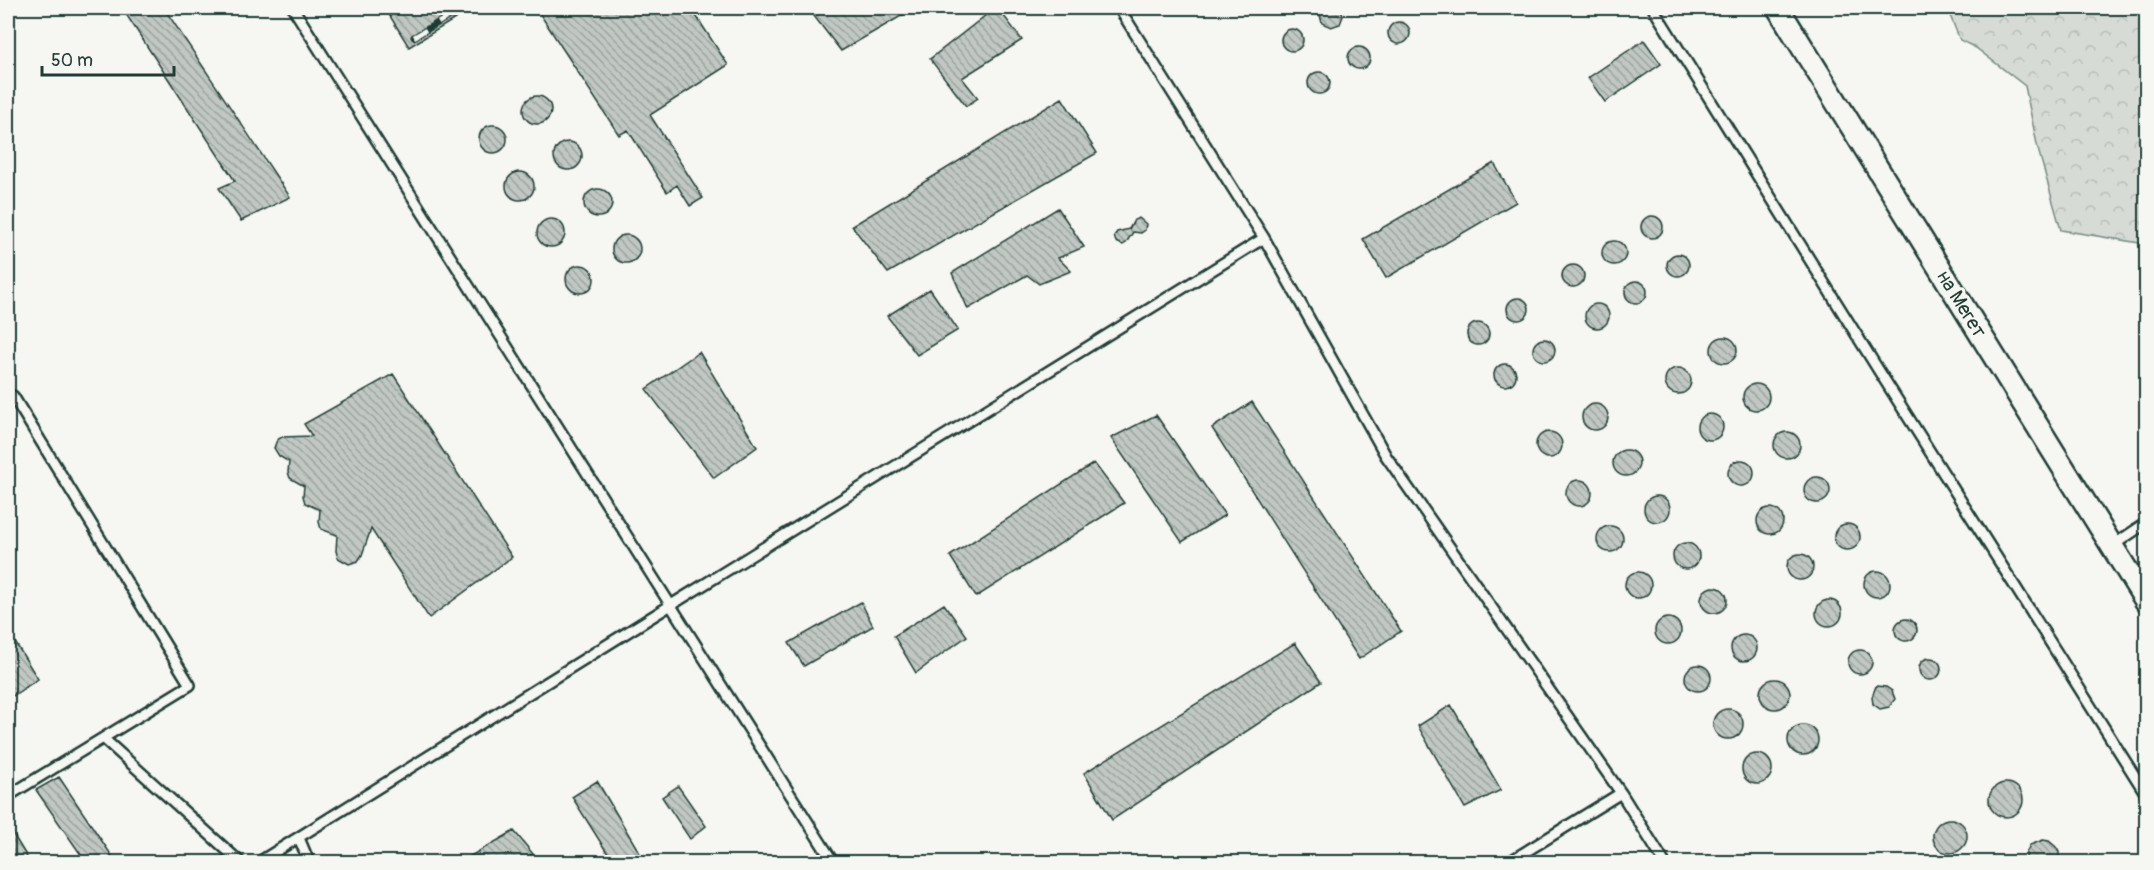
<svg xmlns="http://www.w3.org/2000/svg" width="2154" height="870" font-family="Pangolin,sans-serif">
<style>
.forest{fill:url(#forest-crowns);stroke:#7a8c85;stroke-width:1.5}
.building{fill:url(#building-back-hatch);stroke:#1f3d34;stroke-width:1.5}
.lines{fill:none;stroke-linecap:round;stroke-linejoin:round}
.service-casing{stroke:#1f3d34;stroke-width:14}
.tertiary-casing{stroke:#1f3d34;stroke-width:26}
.service{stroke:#f6f6f2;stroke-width:9}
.tertiary{stroke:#f6f6f2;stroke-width:21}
.rail-casing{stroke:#1f3d34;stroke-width:7}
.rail{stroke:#f6f6f2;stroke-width:4.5;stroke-dasharray:14;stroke-linecap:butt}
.labels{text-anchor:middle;stroke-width:6;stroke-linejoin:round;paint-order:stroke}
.street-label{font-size:20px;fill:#1f3d34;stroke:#f6f6f2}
</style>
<defs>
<pattern id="forest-crowns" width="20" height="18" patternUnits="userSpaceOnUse" patternTransform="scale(1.5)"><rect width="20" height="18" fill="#d6dbd6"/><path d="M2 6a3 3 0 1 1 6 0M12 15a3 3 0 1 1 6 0" fill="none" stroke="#b7bdb8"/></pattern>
<pattern id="building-back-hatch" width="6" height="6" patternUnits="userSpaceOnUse" patternTransform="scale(1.5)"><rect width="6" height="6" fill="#c1c8c3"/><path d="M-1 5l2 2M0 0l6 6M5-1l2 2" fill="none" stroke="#9ca49f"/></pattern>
</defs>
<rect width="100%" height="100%" fill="#f6f6f2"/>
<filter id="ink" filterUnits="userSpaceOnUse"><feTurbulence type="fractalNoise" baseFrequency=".0167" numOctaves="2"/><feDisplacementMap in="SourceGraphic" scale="12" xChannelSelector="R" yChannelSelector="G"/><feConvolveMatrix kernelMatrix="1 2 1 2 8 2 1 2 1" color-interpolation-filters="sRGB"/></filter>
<g filter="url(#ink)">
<!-- forest -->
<path class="forest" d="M1947 8H2146V244L2061 230 2038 149 2025 86 1976 48 1960 40Z"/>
<!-- building -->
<path class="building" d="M122 8H164L290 197 241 221 219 188 235 181Z
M385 8H473L409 47Z
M536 8H691L728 65 650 115 703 198 690 206 677 185 667 192 628 130 619 135Z
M829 8H915L841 51 814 16Z
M995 8H998L1022 40 962 78 978 98 966 106 930 59Z
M1323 8H1341L1343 16 1340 24 1331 27 1322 23 1320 15Z
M1388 33a11 11 0 1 1 22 0a11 11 0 1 1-22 0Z
M1281 40a11 11 0 1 1 22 0a11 11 0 1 1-22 0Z
M1644 40 1661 64 1605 102 1588 78Z
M1348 58a11 11 0 1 1 22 0a11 11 0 1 1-22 0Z
M1308 83a11 11 0 1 1 22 0a11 11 0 1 1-22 0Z
M523 110a14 14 0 1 1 28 0a14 14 0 1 1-28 0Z
M1062 98 1097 153 888 273 852 226Z
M479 139a14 14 0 1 1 28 0a14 14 0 1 1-28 0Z
M554 156a14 14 0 1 1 28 0a14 14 0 1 1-28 0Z
M1494 163 1516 202 1386 278 1363 239Z
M506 186a14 14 0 1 1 28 0a14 14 0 1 1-28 0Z
M584 203a14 14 0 1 1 28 0a14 14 0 1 1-28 0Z
M1058 208 1084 247 1058 258 1071 271 1039 284 1027 275 968 309 952 273Z
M1641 227a11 11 0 1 1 22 0a11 11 0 1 1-22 0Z
M1139 218 1146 224 1145 230 1141 233 1133 232 1126 243 1123 245 1116 242 1114 236 1117 232 1129 229 1134 220Z
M537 233a14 14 0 1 1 28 0a14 14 0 1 1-28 0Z
M612 249a14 14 0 1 1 28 0a14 14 0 1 1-28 0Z
M1602 253a12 12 0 1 1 24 0a12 12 0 1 1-24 0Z
M1667 265a11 11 0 1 1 22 0a11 11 0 1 1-22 0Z
M1562 276a11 11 0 1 1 22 0a11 11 0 1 1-22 0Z
M566 279a14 14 0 1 1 28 0a14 14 0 1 1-28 0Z
M1625 292a11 11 0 1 1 22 0a11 11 0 1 1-22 0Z
M930 289 958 330 917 355 887 316Z
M1507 309a11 11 0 1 1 22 0a11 11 0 1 1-22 0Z
M1585 316a12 12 0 1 1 24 0a12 12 0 1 1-24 0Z
M1467 334a11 11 0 1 1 22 0a11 11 0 1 1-22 0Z
M1711 350a13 13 0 1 1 26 0a13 13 0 1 1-26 0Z
M1533 350a11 11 0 1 1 22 0a11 11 0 1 1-22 0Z
M699 352 757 447 714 478 646 389Z
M1494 375a11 11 0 1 1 22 0a11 11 0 1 1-22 0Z
M1665 381a13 13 0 1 1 26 0a13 13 0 1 1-26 0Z
M393 374 512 557 429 618 371 529 362 555 358 561 349 564 338 558 336 551 337 535 321 529 319 522 320 510 305 503 303 496 304 486 290 478 288 472 289 462 279 456 274 448 277 440 282 437 312 436 304 424Z
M1743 397a13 13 0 1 1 26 0a13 13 0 1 1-26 0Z
M1252 402 1401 631 1359 659 1212 428Z
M1582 417a13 13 0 1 1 26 0a13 13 0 1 1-26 0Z
M1697 427a13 13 0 1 1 26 0a13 13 0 1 1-26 0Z
M1156 415 1225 515 1182 542 1111 438Z
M1774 445a13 13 0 1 1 26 0a13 13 0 1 1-26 0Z
M1536 445a13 13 0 1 1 26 0a13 13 0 1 1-26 0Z
M1613 463a13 13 0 1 1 26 0a13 13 0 1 1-26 0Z
M1728 473a13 13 0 1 1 26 0a13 13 0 1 1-26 0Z
M1094 463 1124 503 976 597 950 556Z
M1804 490a13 13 0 1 1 26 0a13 13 0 1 1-26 0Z
M1566 493a13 13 0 1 1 26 0a13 13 0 1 1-26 0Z
M1644 509a13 13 0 1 1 26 0a13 13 0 1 1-26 0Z
M1757 521a13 13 0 1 1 26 0a13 13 0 1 1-26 0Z
M1834 537a13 13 0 1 1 26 0a13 13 0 1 1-26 0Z
M1597 539a13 13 0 1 1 26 0a13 13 0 1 1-26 0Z
M1673 556a13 13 0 1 1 26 0a13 13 0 1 1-26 0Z
M1787 567a13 13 0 1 1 26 0a13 13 0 1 1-26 0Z
M1864 584a13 13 0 1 1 26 0a13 13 0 1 1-26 0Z
M1625 585a13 13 0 1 1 26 0a13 13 0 1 1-26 0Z
M1701 600a13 13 0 1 1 26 0a13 13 0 1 1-26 0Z
M1816 613a13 13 0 1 1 26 0a13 13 0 1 1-26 0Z
M861 602 873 626 804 666 789 643Z
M944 604 967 636 916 673 894 636Z
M1655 631a13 13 0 1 1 26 0a13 13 0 1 1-26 0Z
M1895 630a11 11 0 1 1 22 0a11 11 0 1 1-22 0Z
M8 631 38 679 8 699Z
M1731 648a13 13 0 1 1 26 0a13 13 0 1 1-26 0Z
M1295 643 1321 682 1112 820 1084 773Z
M1848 662a12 12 0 1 1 24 0a12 12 0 1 1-24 0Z
M1919 669a11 11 0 1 1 22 0a11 11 0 1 1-22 0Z
M1685 678a13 13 0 1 1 26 0a13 13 0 1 1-26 0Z
M1760 694a15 15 0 1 1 30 0a15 15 0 1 1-30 0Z
M1876 686 1886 687 1892 691 1895 699 1889 707 1880 709 1873 704 1872 697Z
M1451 705 1501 790 1465 808 1418 726Z
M1713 724a15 15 0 1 1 30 0a15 15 0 1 1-30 0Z
M1788 740a15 15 0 1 1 30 0a15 15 0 1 1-30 0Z
M1742 769a15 15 0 1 1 30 0a15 15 0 1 1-30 0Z
M59 777 116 862H86L36 790Z
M597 781 645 862H613L572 797Z
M1989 800a17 17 0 1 1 34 0a17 17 0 1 1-34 0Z
M678 786 706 826 690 839 662 797Z
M1933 836a17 17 0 1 1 34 0a17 17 0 1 1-34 0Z
M8 826 30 862H8Z
M514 831 533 854 519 862H460Z
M2043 840 2049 841 2056 847 2059 852V862H2026V853L2030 845Z"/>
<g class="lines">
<!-- service casing -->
<g class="service-casing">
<path id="service" d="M293 8 833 862
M1119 8 1264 238 1386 456 1621 793 1664 862
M1653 8 1879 371 2146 794
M8 399 13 396 190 685 8 796
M2112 546 2146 523
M103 738 240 862
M299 838 309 862
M259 862 671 605 1264 238
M1509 862 1621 793"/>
</g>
<!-- tertiary casing -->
<g class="tertiary-casing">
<path id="tertiary" d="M1778 8 2146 601"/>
</g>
<!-- service -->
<use href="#service" class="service"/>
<!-- tertiary -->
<use href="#tertiary" class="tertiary"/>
<!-- rail casing -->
<g class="rail-casing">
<path id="rail" d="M414 37 463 8"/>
</g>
<!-- rail -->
<use href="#rail" class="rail"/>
</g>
</g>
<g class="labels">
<!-- street labels -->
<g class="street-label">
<text transform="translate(1962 304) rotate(58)" y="7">на Мегет</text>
</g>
</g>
<!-- margin -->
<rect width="2154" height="870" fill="none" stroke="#f6f6f2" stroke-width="30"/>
<rect x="15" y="15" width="2124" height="840" fill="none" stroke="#1f3d34" stroke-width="2" filter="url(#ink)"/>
<!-- scale -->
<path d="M42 66v9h132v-9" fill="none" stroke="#1f3d34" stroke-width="3"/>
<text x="51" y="66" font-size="18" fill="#1f3d34" stroke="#f6f6f2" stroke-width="4.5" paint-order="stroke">50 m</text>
</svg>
